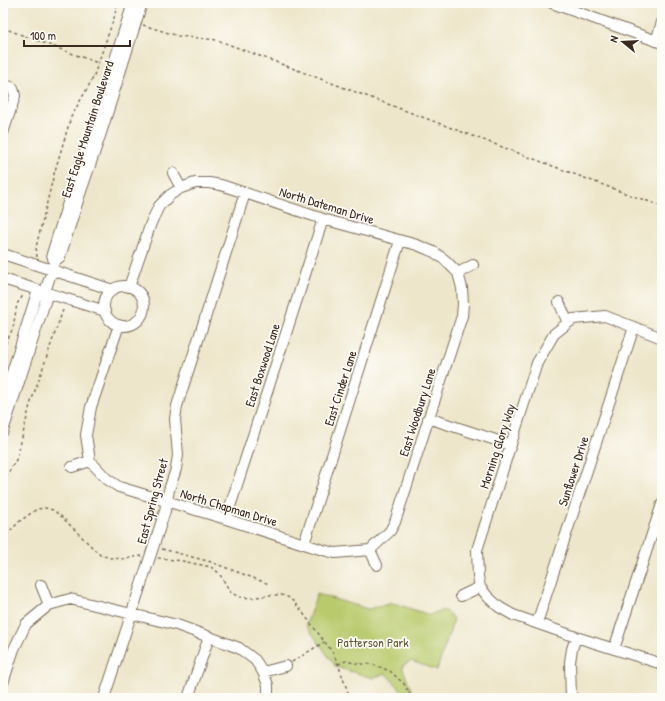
<svg xmlns="http://www.w3.org/2000/svg" width="665" height="701" font-family="'Patrick Hand',sans-serif">
<style>
.green{fill:#b9ca6d;stroke:#7a7a46}
.lines{fill:none;stroke-linecap:round;stroke-linejoin:round}
.minor-casing{stroke:#7a6c5a;stroke-width:12}
.path{stroke:#7a6c5a;stroke-width:1.5;stroke-dasharray:3 3;stroke-linecap:butt}
.minor{stroke:#fff;stroke-width:10}
.labels{text-anchor:middle;stroke-width:3.5;stroke-linejoin:round;paint-order:stroke}
.street-label{font-size:13px;fill:#3b2a1e;stroke:#fdfcf7}
.park-label{font-size:13px;fill:#615a36;stroke:#fdfcf7}
</style>
<rect width="100%" height="100%" fill="#fdfcf7"/>
<filter id="ink" filterUnits="userSpaceOnUse"><feTurbulence type="fractalNoise" baseFrequency=".025" numOctaves="2"/><feDisplacementMap in="SourceGraphic" scale="8" xChannelSelector="R" yChannelSelector="G"/><feConvolveMatrix kernelMatrix="1 2 1 2 8 2 1 2 1" color-interpolation-filters="sRGB"/></filter>
<filter id="wash" filterUnits="userSpaceOnUse"><feTurbulence type="fractalNoise" baseFrequency=".012" numOctaves="4" result="noise"/><feDisplacementMap in="SourceGraphic" scale="16" xChannelSelector="R" yChannelSelector="G"/><feGaussianBlur stdDeviation="0.9" result="paint"/><feColorMatrix in="noise" values="0 0 0 0 0 0 0 0 0 0 0 0 0 0 0 0 0 1.4 0 .05"/><feComposite in="paint" operator="in"/></filter>
<g filter="url(#wash)">
<rect width="100%" height="100%" fill="#eee6ca"/>
<!-- green -->
<path class="green" d="M317 594 368 609 393 603 430 615C444 609 444 608 454 619L437 670 411 661 402 666 414 698H409L385 673 373 678 336 667 306 625Z"/>
</g>
<g filter="url(#ink)">
<g class="lines">
<!-- minor casing -->
<g class="minor-casing">
<path id="minor" d="M552 3 662 43
M656 41 662 22
M3 84 13 88 15 96 3 133
M173 173 181 188
M3 254 113 290
M54 262 52 254 72 190 93 128 133 3
M458 273 473 265
M3 279 105 311
M104 306a20 20 0 1 1 40 0a20 20 0 1 1-40 0Z
M129 287 151 223 159 206 170 195 181 188 195 183H209L221 185 323 219 417 245 434 252 445 260 458 273 462 288 463 304 462 316 395 522 390 531 370 550
M559 302 568 323
M662 338 605 316 573 319 554 334 537 363 477 550 478 576 480 587 488 597 499 607 513 615 576 637 662 664
M3 401 36 296 45 292
M428 418 511 445
M3 431 46 299 45 292 52 270 54 262 60 257 80 194 101 133 142 3
M90 461 107 479 119 487 226 519 323 550 335 553 370 550
M90 461 86 435 91 407 119 325
M72 467 90 461
M226 519 323 219
M304 544 400 241
M370 550 377 565
M41 585 49 605
M461 596 480 587
M537 623 634 327
M614 649 662 504
M263 672 286 666
M3 683 14 649 26 624 49 605 70 599 177 625 239 648 255 660 263 672 268 685V698
M104 698 165 511 169 490 176 469 178 455 175 419 177 406 245 193
M188 698 209 637
M571 698 570 662 572 649 576 637"/>
</g>
<!-- path -->
<path class="path" d="M143 25 178 36 217 40 630 195 662 206
M3 28 98 63
M37 257 36 247 54 174 71 117 93 78 115 15 117 3
M3 349 13 328 17 304 24 294
M3 482 17 458 30 405 64 307
M3 526 6 535 3 540
M6 535 20 521 37 509 45 508 53 510 62 517 100 555 111 558 126 559 133 557 142 556
M162 549 211 562 269 584
M158 558 182 561 211 567 219 573 231 593 240 597 250 598 271 595H282L290 598 300 609 333 653 338 664 350 698
M292 662 324 642
M338 664 346 661 359 664H372L390 671 404 684 412 698"/>
<!-- minor -->
<use href="#minor" class="minor"/>
</g>
</g>
<g class="labels">
<!-- street labels -->
<g class="street-label">
<text transform="translate(87 129) rotate(-72)" y="5">East Eagle Mountain Boulevard</text>
<text transform="translate(327 205) rotate(17)" y="5">North Dateman Drive</text>
<text transform="translate(262 365) rotate(-72)" y="5">East Boxwood Lane</text>
<text transform="translate(340 388) rotate(-72)" y="5">East Cinder Lane</text>
<text transform="translate(417 412) rotate(-72)" y="5">East Woodbury Lane</text>
<text transform="translate(497 446) rotate(-72)" y="5">Morning Glory Way</text>
<text transform="translate(573 471) rotate(-72)" y="5">Sunflower Drive</text>
<text transform="translate(152 501) rotate(-75)" y="5">East Spring Street</text>
<text transform="translate(229 507) rotate(17)" y="5">North Chapman Drive</text>
</g>
<!-- park labels -->
<g class="park-label">
<text x="373" y="647">Patterson Park</text>
</g>
</g>
<!-- margin -->
<rect width="665" height="701" fill="none" stroke="#fdfcf7" stroke-width="16"/>
<!-- north arrow -->
<g transform="translate(623 42) rotate(288)" stroke="#fdfcf7" stroke-width="3" paint-order="stroke">
<path d="M0-3L7 15L0 10L-7 15Z" fill="#3b2a1e"/>
<text y="-6" font-size="11" font-weight="bold" text-anchor="middle" fill="#3b2a1e">N</text>
</g>
<!-- scale -->
<path d="M24 40v6h106v-6" fill="none" stroke="#3b2a1e" stroke-width="2"/>
<text x="30" y="40" font-size="12" fill="#3b2a1e" stroke="#fdfcf7" stroke-width="3" paint-order="stroke">100 m</text>
</svg>
